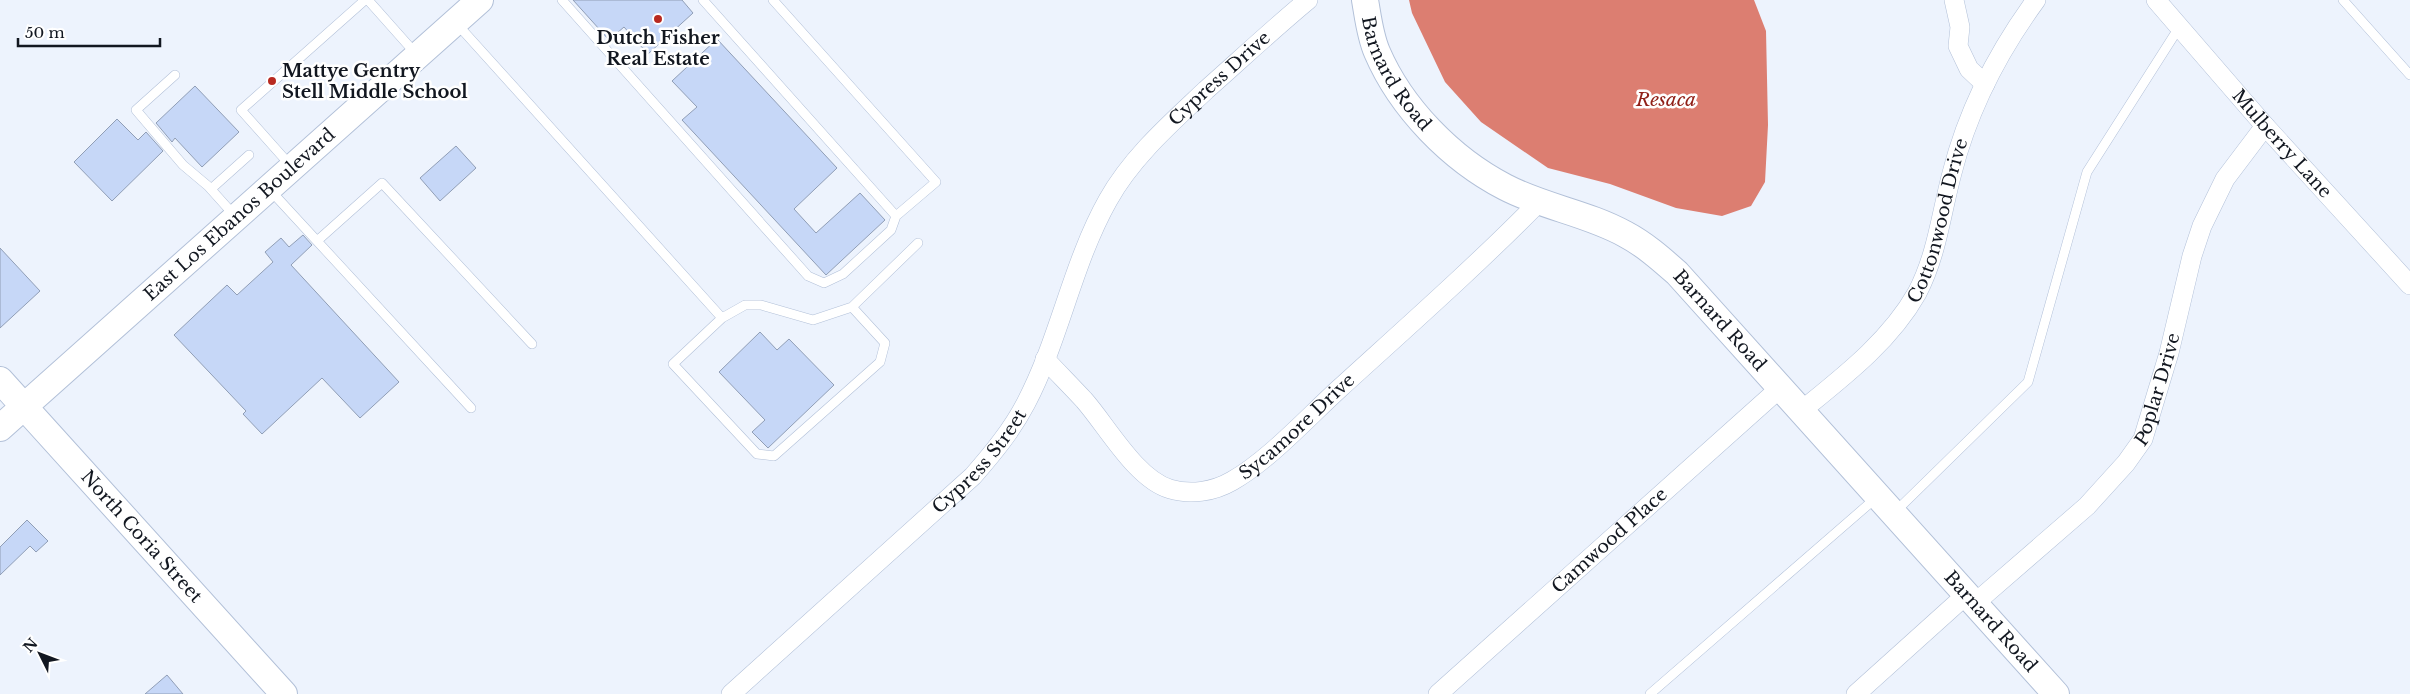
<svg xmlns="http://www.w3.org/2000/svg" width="2410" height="694" font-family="'Libre Baskerville',serif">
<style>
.water{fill:#dc7e71}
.building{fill:#c6d7f7;stroke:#909eb6}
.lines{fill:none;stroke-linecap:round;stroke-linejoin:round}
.lane-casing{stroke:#b2c0d8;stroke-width:10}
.street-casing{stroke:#b2c0d8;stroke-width:20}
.secondary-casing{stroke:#b2c0d8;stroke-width:28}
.lane{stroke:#fff;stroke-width:9}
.street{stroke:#fff;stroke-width:19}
.secondary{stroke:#fff;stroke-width:26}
.poi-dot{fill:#b82a21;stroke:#fff;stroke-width:2}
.labels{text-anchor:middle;stroke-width:5;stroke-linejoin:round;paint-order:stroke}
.poi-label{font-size:18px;font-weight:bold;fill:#121720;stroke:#fff}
.street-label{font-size:18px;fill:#121720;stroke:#fff}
.water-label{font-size:19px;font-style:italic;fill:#912119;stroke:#fff}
</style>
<rect width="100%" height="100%" fill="#edf3fd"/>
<!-- water -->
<path class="water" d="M1409 0H1754L1766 31 1768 125 1765 182 1751 206 1722 216 1676 208 1610 184 1548 168 1481 122 1445 82 1412 13Z"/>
<!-- building -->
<path class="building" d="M573 0H682L693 13 648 54 624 27 609 40Z
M717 39 837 168 794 209 816 233 860 193 885 220 826 275 682 120 697 107 672 81Z
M195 86 239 132 202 167 175 138 172 142 156 123Z
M117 119 138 140 146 132 163 151 112 201 74 162Z
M456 146 476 168 440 201 420 178Z
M303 235 312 245 291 265 399 382 360 418 322 378 262 434 243 414 246 411 174 335 227 285 237 295 273 262 265 252 281 238 289 247Z
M0 248 40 291 0 328Z
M760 332 777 350 789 339 834 385 768 448 752 432 765 420 719 372Z
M27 520 48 541 36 552 30 546 0 575V547Z
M167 675 183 694H145Z"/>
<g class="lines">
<!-- lane casing -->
<g class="lane-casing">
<path id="lane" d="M368 0 416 54
M562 0 808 276 824 283 843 274 891 230 896 216
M703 0 896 216 936 182 773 0
M2343 0 2410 75
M457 24 722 318 673 364 757 454 774 456 880 362 885 343 852 307 918 243
M175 75 136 110 183 165 208 186 234 215
M290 165 241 110 365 0
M211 189 249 155
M270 190 471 408
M317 241 382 183 532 344
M722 318 745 305H761L813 320 852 307
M1895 512 2028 382 2087 172 2180 26
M1650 694 1877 497"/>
</g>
<!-- street casing -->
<g class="street-casing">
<g id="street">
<path d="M1954 0 1960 27 1958 46 1969 69 1985 84"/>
<path id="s1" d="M2156 0 2265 126 2410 285"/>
<path id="s2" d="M1045 359C1058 373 1071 386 1084 400 1107 426 1136 479 1170 489 1190 495 1213 492 1232 481 1269 460 1308 417 1340 388 1407 327 1475 267 1539 202"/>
<path id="s3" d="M1801 411C1843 377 1890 341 1917 293 1937 255 1941 214 1952 173 1968 110 1998 52 2036 0"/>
<path id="s4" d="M1974 604 2087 506 2126 463 2143 439 2169 353 2192 256 2202 226 2225 179 2265 126"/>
<path id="s5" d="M731 694 973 476C993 453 1012 430 1026 403 1060 338 1072 264 1108 200 1132 157 1171 123 1206 90 1240 60 1273 29 1308 0"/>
<path id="s6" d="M1438 694 1780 388"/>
<path d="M1856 694 1966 595"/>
</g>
</g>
<!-- secondary casing -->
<g class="secondary-casing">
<g id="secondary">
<path id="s7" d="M1365 0C1368 17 1370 36 1377 52 1401 108 1451 159 1505 187 1543 207 1587 213 1625 234 1644 244 1660 258 1677 273L2056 694"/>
<path id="s8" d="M0 380 284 694"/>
<path id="s9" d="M0 428 480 0"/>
</g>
</g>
<!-- lane -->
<use href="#lane" class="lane"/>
<!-- street -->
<use href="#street" class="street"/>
<!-- secondary -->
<use href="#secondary" class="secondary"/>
</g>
<!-- markers -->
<g class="poi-dot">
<circle cx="658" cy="19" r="5"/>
<circle cx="272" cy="81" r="5"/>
</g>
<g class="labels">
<!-- poi labels -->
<g class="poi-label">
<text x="658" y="44">Dutch Fisher<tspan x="658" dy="21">Real Estate</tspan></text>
<text x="282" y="77" text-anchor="start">Mattye Gentry<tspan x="282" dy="21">Stell Middle School</tspan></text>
</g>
<!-- street labels -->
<g class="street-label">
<text dy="6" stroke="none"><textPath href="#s7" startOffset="81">Barnard Road</textPath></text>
<text dy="6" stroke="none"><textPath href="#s5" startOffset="801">Cypress Drive</textPath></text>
<text dy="6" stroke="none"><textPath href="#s1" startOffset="191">Mulberry Lane</textPath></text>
<text dy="6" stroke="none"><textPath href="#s9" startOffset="321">East Los Ebanos Boulevard</textPath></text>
<text dy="6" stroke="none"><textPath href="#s3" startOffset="242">Cottonwood Drive</textPath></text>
<text dy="6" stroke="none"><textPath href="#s7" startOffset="501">Barnard Road</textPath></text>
<text dy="6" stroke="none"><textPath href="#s4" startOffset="289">Poplar Drive</textPath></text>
<text dy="6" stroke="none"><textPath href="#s2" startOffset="331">Sycamore Drive</textPath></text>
<text dy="6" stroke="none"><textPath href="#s5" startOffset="341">Cypress Street</textPath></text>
<text dy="6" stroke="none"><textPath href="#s8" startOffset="211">North Coria Street</textPath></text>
<text dy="6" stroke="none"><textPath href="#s6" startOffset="230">Camwood Place</textPath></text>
<text dy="6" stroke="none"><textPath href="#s7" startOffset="906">Barnard Road</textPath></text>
</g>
<!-- water labels -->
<g class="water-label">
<text x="1666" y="106">Resaca</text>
</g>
</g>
<!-- north arrow -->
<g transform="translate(40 654) rotate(312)" stroke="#ffffff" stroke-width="4" paint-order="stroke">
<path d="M0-4L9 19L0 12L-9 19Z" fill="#121720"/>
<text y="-8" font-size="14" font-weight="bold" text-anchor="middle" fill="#121720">N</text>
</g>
<!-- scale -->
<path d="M18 38v8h142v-8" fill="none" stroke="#121720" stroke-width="2.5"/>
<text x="25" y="38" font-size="15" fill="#121720" stroke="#ffffff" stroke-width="4" paint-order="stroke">50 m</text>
</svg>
